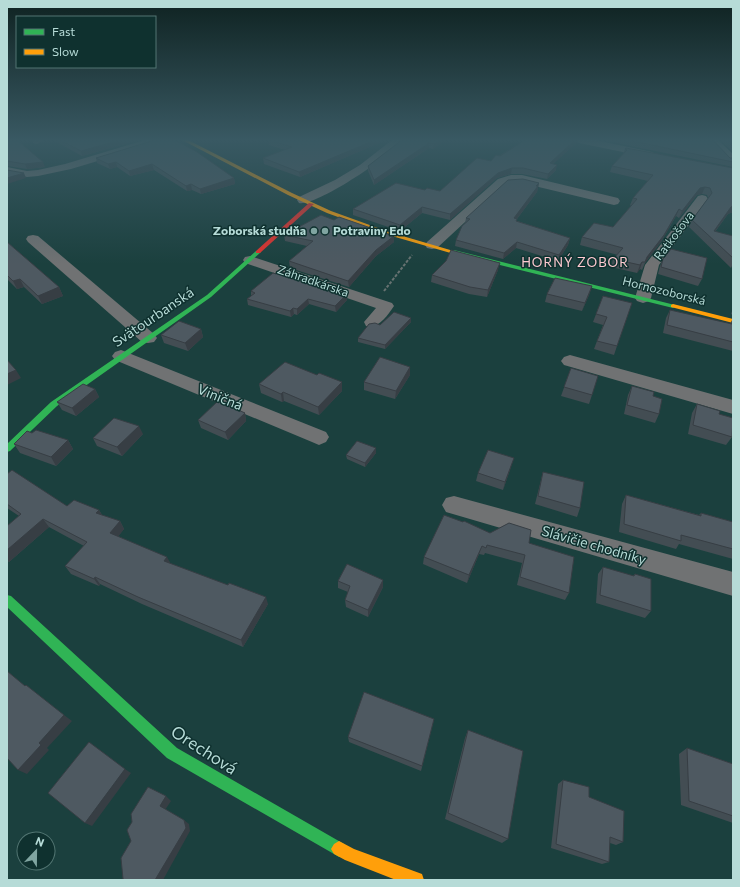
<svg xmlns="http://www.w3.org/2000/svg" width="740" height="887" font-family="Commissioner,sans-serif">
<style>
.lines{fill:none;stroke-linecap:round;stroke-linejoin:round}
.path{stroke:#677271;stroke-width:2;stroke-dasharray:3 1.5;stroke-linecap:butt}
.street{fill:#707273;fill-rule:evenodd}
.fast{fill:#30b455;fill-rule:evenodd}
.slow{fill:#ff9f0a;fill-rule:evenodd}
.jam{fill:#e5322d;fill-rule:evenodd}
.wall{fill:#434d53}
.shaded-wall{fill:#373e44}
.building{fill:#4e5961;stroke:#373e44}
.poi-dot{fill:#80a5a1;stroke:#0f312f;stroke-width:1.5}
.labels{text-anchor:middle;stroke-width:3;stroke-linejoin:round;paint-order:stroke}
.far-poi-label{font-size:12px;font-weight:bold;fill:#b6dbd7;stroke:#0f312f;text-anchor:end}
.far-street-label{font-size:12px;fill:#b6dbd7;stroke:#0f312f}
.far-quarter-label{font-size:13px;letter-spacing:1px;fill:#ffcad1;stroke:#0f312f}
.street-label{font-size:14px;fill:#b6dbd7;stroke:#0f312f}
.near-street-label{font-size:17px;fill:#b6dbd7;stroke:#0f312f}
</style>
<rect width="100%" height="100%" fill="#1b403e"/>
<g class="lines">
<!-- path -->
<path class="path" d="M384 291 412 255"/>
<!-- street -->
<path class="street" d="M32 140H42V141L37 144 33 143Z
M145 140H162L161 142 71 169 38 176 27 177 7 173V167L27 171 38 170 65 164Z
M392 140H404C392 155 316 207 299 203L297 200 299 197 335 180 360 165Z
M574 140H595L652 152 657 155 652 158 579 143Z
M707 140H718L733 154V163L729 162Z
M511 175H522L618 198 620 201 618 204 614 205 522 183 506 184 437 248 432 249 427 248 425 245 427 242 498 179Z
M702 195 706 196 708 199 659 265 651 298 649 301 643 303 637 301 635 298 645 265 698 196Z
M33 235 38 236 154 334 157 338 154 342 148 343 142 342 28 242 26 239 28 236Z
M250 256 392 303 394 306C387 316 379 329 366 326L364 322 376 308 245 263 243 260 245 257Z
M121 350 326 432 329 437 326 442 319 445 312 442 115 360 112 356 115 352Z
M570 355 733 400V414L564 365 561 361 564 357Z
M454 496 733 572V596L446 512 442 505 446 498Z"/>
<!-- fast -->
<path class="fast" d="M454 250 675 305 676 306 673 308 452 253 451 252Z
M256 251 261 252 211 297 57 406 10 451 7 452V444L51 402 207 295Z
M7 595 11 596 177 748 344 844 347 849 344 854 339 857 334 854 167 758 7 607Z"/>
<!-- slow -->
<path class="slow" d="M182 140H188L292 193 331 211 389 232 457 252 454 254 385 234 327 213 288 195Z
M673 304 733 319V323L671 307V305Z
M339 841 354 849 422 874 424 880H396L345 860 334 854 331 849 334 844Z"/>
<!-- jam -->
<path class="jam" d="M309 203 314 204 260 253H256V251Z"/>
</g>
<!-- wall -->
<path class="wall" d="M7 140 45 167 27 169 7 166Z
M53 140H139L82 156Z
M155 140 234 178 235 184 201 194 192 190 187 191 154 170 130 176 117 167 110 169 97 163 96 158Z
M268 140H386L300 177 264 164 263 158 285 150 269 145Z
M401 140H446L433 149 429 148 374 185 368 171V166L398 143Z
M525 140H577L576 143 553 164 556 170 547 179 522 174H511L497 178 450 220 422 213 400 231 353 215V209L425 190 440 191Z
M602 140H713L730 158H733V167Z
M720 140H733V152Z
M625 149 733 168V212L728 214 715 232 733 236V264L731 268 689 227 692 220 708 198 707 195 702 194 697 195 679 218 676 216 661 242 645 263 642 270 640 269 637 273 611 267 613 259 618 255 580 245 582 237 613 227 631 206 630 205 633 198 648 181 610 172 612 166 623 154Z
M539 183 537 192 517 219V221L570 238 568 245 558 261 516 248 503 259 455 246 456 240 465 223 466 218Z
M284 235 394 242 376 256 349 287 290 268 289 261 307 246 285 241Z
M7 242 59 287 63 296 42 304 24 287 17 289 7 279Z
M663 259 702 279 698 286 658 274 660 266Z
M446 261 498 270 487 297 469 294 431 282 432 275Z
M592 286 589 295 582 311 545 302 547 294Z
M251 291 347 300 336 312 309 304 297 315 294 314 291 317 248 305 247 299 251 296Z
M603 296 617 346 614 355 594 349 603 325 593 322Z
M733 308V315L731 314Z
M670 310 730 324 733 318V351L663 333 666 318Z
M411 318V322L385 349 358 342V338L380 325Z
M201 329 203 337 188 351 164 343 161 335Z
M410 367V375L395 399 364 390V382Z
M571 368 592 395 589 404 561 396Z
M317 375 342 382V391L319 415 284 401 282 402 261 393 259 384Z
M632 386 653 396 659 414 655 423 624 414 628 395Z
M95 389 99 397 76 416 62 410 57 402Z
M697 404 719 414 732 437 726 445 688 434 692 413Z
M245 413 246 421 228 440 201 428 198 420Z
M143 434 122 456 97 446 93 438Z
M68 440 73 449 56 466 20 453 14 444Z
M376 453 365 467 347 459 346 455Z
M511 467 503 490 476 481 478 473Z
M543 472 580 508 577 517 535 504Z
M7 474 67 506 99 510 102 515 120 521 124 529 118 536 170 564 268 604 243 647 142 604 100 584 99 586 71 574 65 566 84 546 49 527 9 562 7 560V526L19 516 7 508Z
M626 495 699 515 701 513 733 522V559L679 544 676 549 619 532 622 504Z
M490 533 529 543 569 593 565 600 517 585 522 563 485 553 484 555 479 554 467 583 423 564 424 557Z
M603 567 633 576 635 574 651 611 645 618 596 603 598 574Z
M383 580V587L368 617 346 607 345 600 348 592 338 588V581Z
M434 719 421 771 349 742 348 737Z
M468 730 508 839 502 843 445 819 465 738Z
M687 748 733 764V823L681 805 679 754Z
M563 780 589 797 623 842 616 845 610 843 609 862 602 864 551 848 558 784Z"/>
<!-- shaded-wall -->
<path class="shaded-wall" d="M120 140H139L82 156 81 151Z
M375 140H386L300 177 299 172Z
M440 140H446L433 149 434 144Z
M575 140H577L576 143 548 169 550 163Z
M429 143V148L374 185V180Z
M43 162 45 167 27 169 25 164Z
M116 162 117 167 110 169 108 164Z
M152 164 154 170 130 176 129 171Z
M557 165 556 170 547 179 548 174Z
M512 168 511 174 497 178 450 220V214L498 173Z
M24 173 26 178 7 184V178Z
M234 178 235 184 201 194 200 189Z
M539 183 537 192 513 224 514 218 536 186Z
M191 184 192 190 187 191 186 186Z
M705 187 702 194 697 195 679 218 682 211 700 188Z
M733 206V212L728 214 710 238 714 231 731 207Z
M422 207V213L400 231V225Z
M679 209 676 216 661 242 645 263 647 257Z
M394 236V242L376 256 349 287 348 281 376 250Z
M570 238 568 245 558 261 559 255Z
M517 242 516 248 503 259 504 253Z
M642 262 640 269 637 273 640 265Z
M500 263 498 270 487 297 488 290Z
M20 279 24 287 17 289 13 281Z
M592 286 589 295 582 311 585 303Z
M59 287 63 296 42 304 38 296Z
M347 294V300L336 312 335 306Z
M308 299 309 304 297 315V309Z
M293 308 294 314 291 317 290 311Z
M411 318V322L385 349V345Z
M201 329 203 337 188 351 185 343Z
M410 367V375L395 399 396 391Z
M16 370 21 378 7 385V374Z
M342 382V391L319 415 318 407Z
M95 389 99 397 76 416 72 408Z
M283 392 284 401 282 402 281 394Z
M245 413 246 421 228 440 225 432Z
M139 426 143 434 122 456 117 447Z
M68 440 73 449 56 466 51 457Z
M376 448V453L365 467V463Z
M514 458 511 467 503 490 505 482Z
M99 510 104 518 96 513Z
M43 519 49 527 9 562 7 559V550Z
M120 521 124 529 115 541 110 533Z
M482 546 479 554 467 583 469 575Z
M167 557 171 564 164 561Z
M95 577 100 584 99 586 94 579Z
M383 580V587L368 617V610Z
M266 597 268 604 243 647 241 640Z
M64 715 72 721 47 748 49 750 27 774 18 770 39 743Z
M125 769 131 773 92 826 85 823Z
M166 796 171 801 165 810 160 806Z
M184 820 189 824 190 831 163 880H155Z"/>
<!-- building -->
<path class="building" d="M7 140H17L43 162 25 164 7 161Z
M60 140H120L81 151Z
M155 140H175L197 152 234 178 200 189 191 184 186 186 152 164 129 171 116 162 108 164 96 158Z
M269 140H375L299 172 263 158 292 147Z
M401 140H440L434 144 429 143 374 180 368 166 398 143Z
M525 140H575L550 163 557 165 548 174 523 168H512L498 173 450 214 422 207 400 225 353 209 396 183 425 190 427 188 440 191 477 158 491 161 496 155 500 156Z
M628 140H713L730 158H733V162Z
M728 140H733V145Z
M626 148 733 168V206L731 207 714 231 733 236V258L692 220 712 193 710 188 705 187 700 188 682 211 679 209 664 235 647 257 645 262H642L640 265 613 259 623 248 582 237 594 223 613 227 637 199 633 198 653 175 612 166 627 150 625 149Z
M7 170 24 173 7 178Z
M523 179 539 183 536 186H538L514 218 517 219 516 221 570 238 559 255 517 242 504 253 456 240 462 226 470 219 466 218 508 180Z
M321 215 334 220 339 217 394 236 376 250 348 281 289 261 313 241 284 235Z
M7 242 59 287 38 296 20 279 13 281 7 275Z
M671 249 707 258 702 279 661 267 663 259Z
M451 250 500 263 488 290 470 287 432 275 446 261Z
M279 271 347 294 335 306 308 299 297 309 293 308 290 311 247 299 255 293 251 291 273 273 276 274Z
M555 278 592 286 585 303 547 294Z
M603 296 632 303 617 346 597 341 607 317 596 314Z
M670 310 732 324 733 318V342L667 325Z
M394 312 411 318 385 345 358 338 369 324 375 323 380 325Z
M179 321 201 329 185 343 161 335Z
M380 357 410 367 396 391 364 382Z
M7 360 16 370 7 374Z
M285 362 317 375 319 373 342 382 318 407 283 392 281 394 259 384Z
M571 368 598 376 592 395 564 387Z
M83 384 95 389 72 408 57 402Z
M632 386 654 392 653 396 662 399 659 414 627 405Z
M218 401 245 413 225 432 198 420Z
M697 404 720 411 719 414 733 418 732 437 693 425Z
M114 418 139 426 117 447 93 438Z
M36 430 68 440 51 457 14 444 27 431 32 433Z
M357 441 376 448 365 463 346 455Z
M488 450 514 458 505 482 478 473Z
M12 470 67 506 74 500 99 510 96 513 120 521 110 533 167 557 164 561 228 585 229 583 266 597 241 640 138 597 95 577 94 579 65 566 87 542 43 519 7 550V526L21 514 7 504V474Z
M543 472 584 482 580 508 538 496Z
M626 495 701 516V513L733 522V549L681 535V541L624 524Z
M444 515 463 522 464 521 490 533 509 523 531 530 529 543 574 557 569 593 520 577 525 555 487 545 486 548 482 546 469 575 424 557Z
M347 564 383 580 368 610 345 600 350 586 338 581Z
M603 567 634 576 635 574 651 579V611L600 595Z
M7 671 25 686 26 685 64 715 39 743 41 745 18 770 7 758Z
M364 692 434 719 422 766 348 737Z
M468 730 523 751 508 839 448 813Z
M89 742 125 769 85 823 48 793Z
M687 748 733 764V816L689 801Z
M563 780 589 787V797L624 811 623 842 610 837 609 862 556 844Z
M148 787 166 796 160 806 184 820 186 828 155 880H125L123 879 121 858 131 841 127 830 132 822 131 814Z"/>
<!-- sky -->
<linearGradient id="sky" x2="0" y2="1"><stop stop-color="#0f2322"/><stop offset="0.53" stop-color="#395963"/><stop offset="1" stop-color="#395963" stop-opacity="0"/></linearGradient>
<rect width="740" height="264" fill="url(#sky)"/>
<!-- markers -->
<g class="poi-dot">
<circle cx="314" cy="231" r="4"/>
<circle cx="325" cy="231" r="4"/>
</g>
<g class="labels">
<!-- far-poi labels -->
<g class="far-poi-label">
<text x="306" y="235">Zoborská studňa</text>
<text x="333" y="235" text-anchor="start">Potraviny Edo</text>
</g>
<!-- far-street labels -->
<g class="far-street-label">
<text transform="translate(674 236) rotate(-53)" y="4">Ratkošova</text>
<text transform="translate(313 281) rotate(19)" y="4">Záhradkárska</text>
<text transform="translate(664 291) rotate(14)" y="4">Hornozoborská</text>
</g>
<!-- far-quarter labels -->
<g class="far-quarter-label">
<text x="575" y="267">HORNÝ ZOBOR</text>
</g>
<!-- street labels -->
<g class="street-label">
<text transform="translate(153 317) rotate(-34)" y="5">Svätourbanská</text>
<text transform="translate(220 397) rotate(22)" y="5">Viničná</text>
<text transform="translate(594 545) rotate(16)" y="5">Slávičie chodníky</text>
</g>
<!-- near-street labels -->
<g class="near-street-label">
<text transform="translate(204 750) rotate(33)" y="6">Orechová</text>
</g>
</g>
<!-- border -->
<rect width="740" height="887" fill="none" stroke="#b6dbd7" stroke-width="16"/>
<!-- legend -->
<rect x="16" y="16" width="140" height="52" fill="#0f312f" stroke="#527572"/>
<rect x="24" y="29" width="20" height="6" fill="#30b455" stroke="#527572"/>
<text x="52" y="36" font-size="12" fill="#b6dbd7">Fast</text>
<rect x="24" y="49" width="20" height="6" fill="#ff9f0a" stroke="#527572"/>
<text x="52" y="56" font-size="12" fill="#b6dbd7">Slow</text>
<!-- north arrow -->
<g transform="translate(36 851) rotate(22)"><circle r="19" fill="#0f312f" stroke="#527572"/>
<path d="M0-3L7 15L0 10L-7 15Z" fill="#80a5a1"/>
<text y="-6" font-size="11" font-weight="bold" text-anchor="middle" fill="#b6dbd7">N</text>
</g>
</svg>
